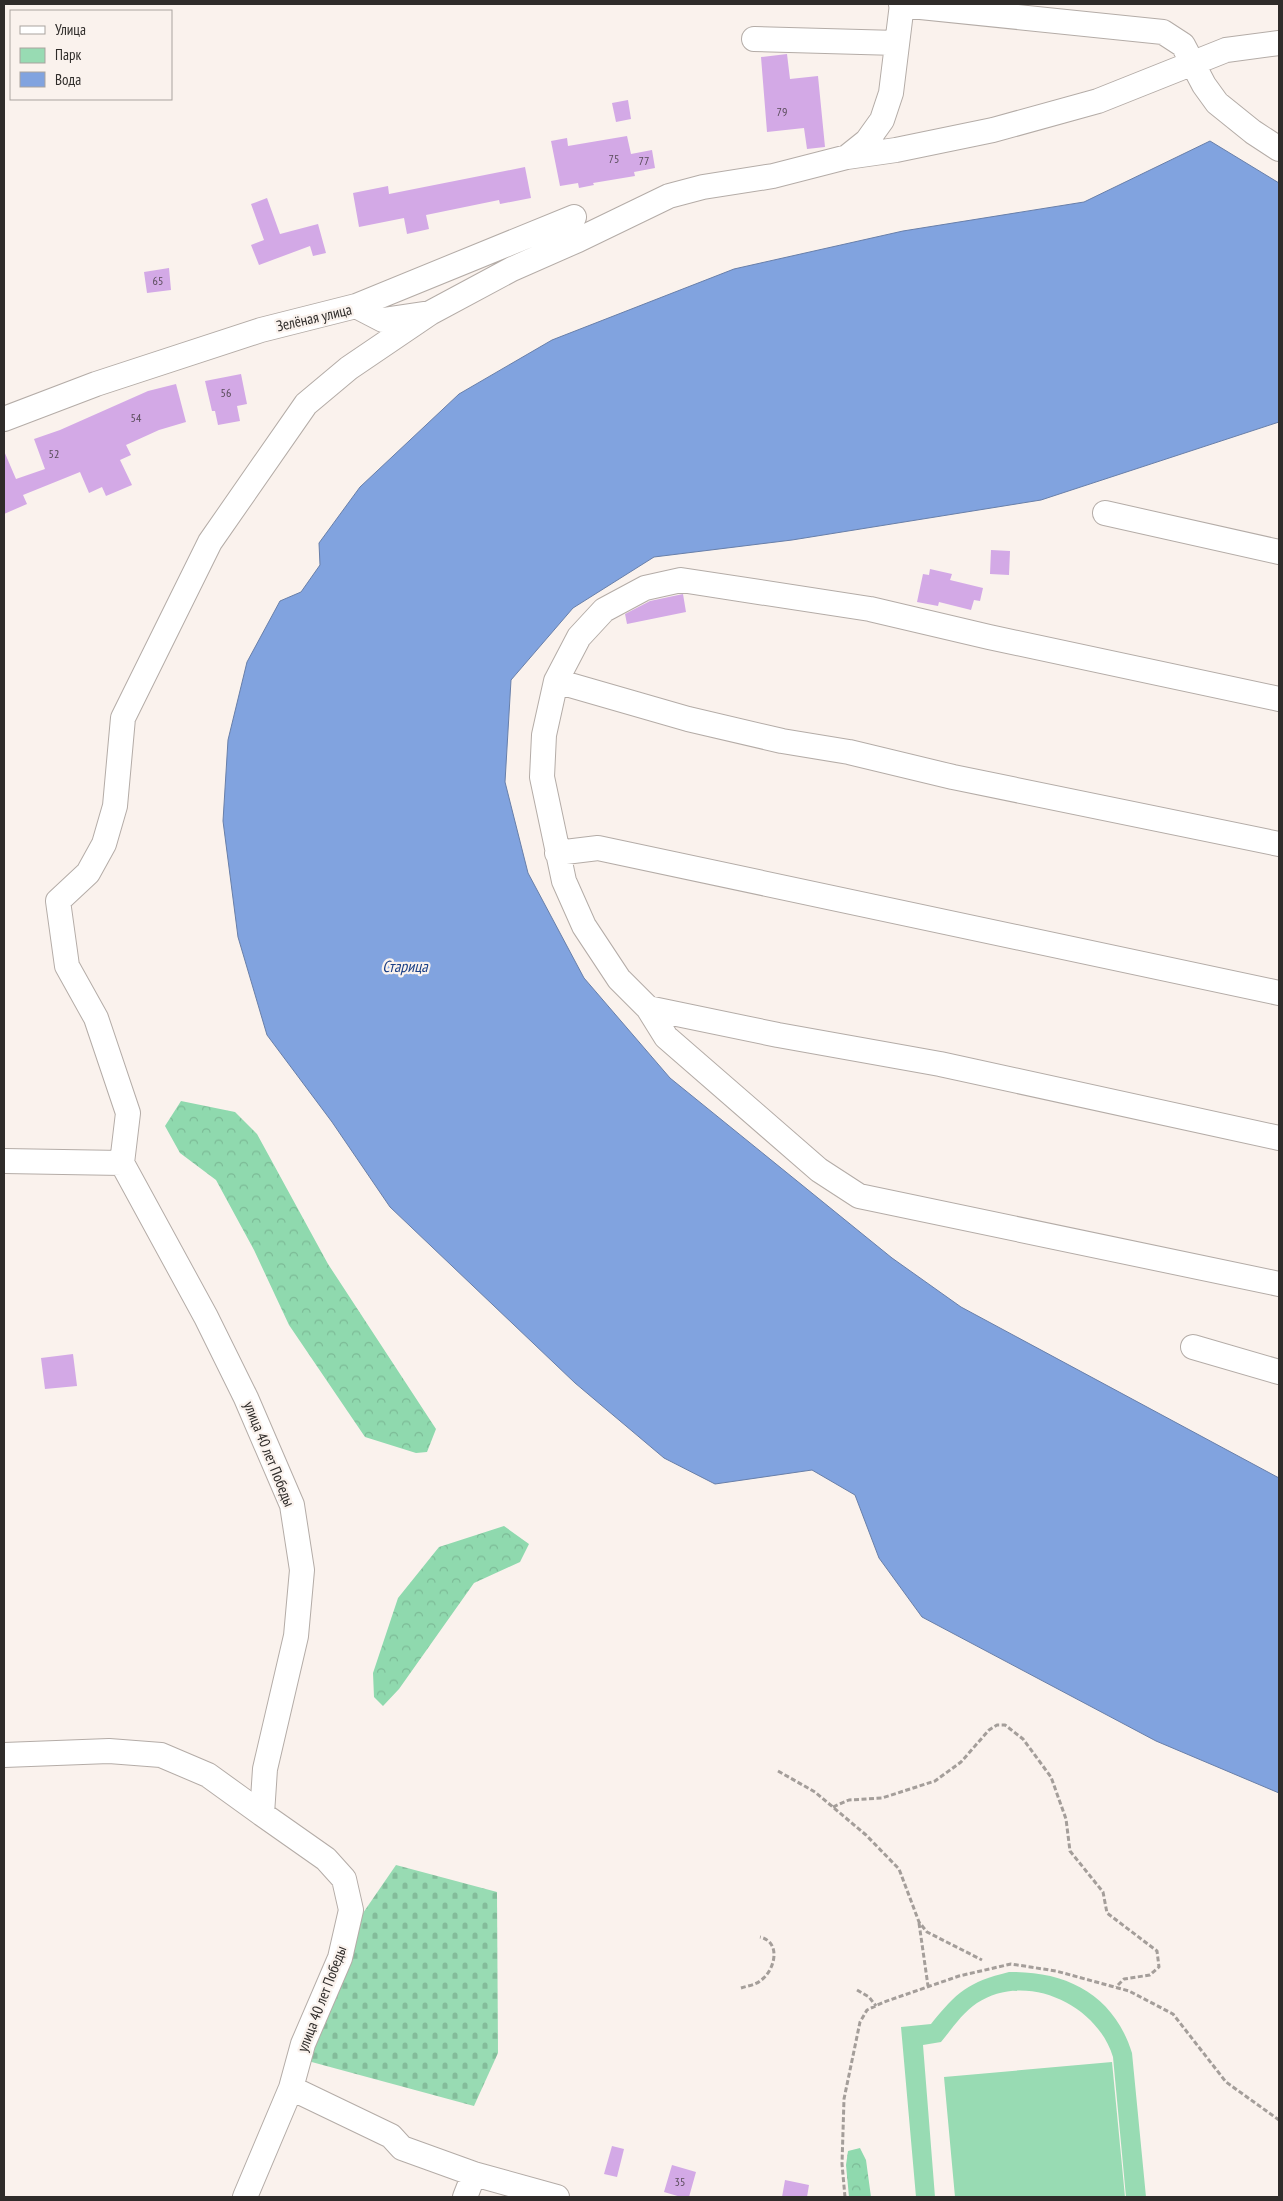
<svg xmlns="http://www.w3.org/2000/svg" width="1283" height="2201" font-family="'PT Sans Narrow',sans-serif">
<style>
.forest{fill:url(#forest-crowns)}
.cemetery{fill:url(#cemetery-stones)}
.park{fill:#98dbb3}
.water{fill:#81a3df;stroke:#687fa9}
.building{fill:#d3a9e6}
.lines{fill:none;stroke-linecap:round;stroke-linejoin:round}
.minor-casing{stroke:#b4aca7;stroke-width:26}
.path{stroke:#a49e9a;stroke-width:3;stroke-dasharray:5 2.5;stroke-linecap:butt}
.minor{stroke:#fff;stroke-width:24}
.labels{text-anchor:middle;stroke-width:4.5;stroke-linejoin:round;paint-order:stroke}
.number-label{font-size:12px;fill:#584b59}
.street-label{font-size:15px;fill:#2f2c2a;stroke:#faf2ed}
.water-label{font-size:16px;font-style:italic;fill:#1b4087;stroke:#faf2ed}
</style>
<defs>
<pattern id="forest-crowns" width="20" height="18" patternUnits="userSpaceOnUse" patternTransform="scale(1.25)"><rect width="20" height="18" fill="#8fd9ae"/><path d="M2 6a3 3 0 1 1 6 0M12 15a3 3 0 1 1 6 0" fill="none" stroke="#7cba96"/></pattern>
<pattern id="cemetery-stones" width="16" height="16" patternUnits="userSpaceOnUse" patternTransform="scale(1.25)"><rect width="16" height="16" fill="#98dbb3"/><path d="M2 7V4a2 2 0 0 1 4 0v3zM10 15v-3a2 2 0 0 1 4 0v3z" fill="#83bc9a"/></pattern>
</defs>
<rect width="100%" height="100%" fill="#faf2ed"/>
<!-- forest -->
<path class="forest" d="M181 1101 235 1112 257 1134 328 1264 436 1429 427 1452 416 1453 365 1437 289 1325 254 1250 216 1180 180 1153 165 1126Z
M504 1526 529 1544 520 1562 474 1583 399 1689 383 1706 374 1697 373 1673 398 1598 439 1547Z
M860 2148 866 2160 871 2197H849L846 2165 848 2151Z"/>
<!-- cemetery -->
<path class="cemetery" d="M396 1865 497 1892 498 2053 474 2106 308 2061 363 1913Z"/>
<!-- park -->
<path class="park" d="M1009 1972C1067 1971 1114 1995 1132 2053L1146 2197H1126L1113 2057C1097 2004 1026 1971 977 2003 962 2013 952 2029 941 2042L923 2045 935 2197H916L901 2027 931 2024C957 1992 968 1982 1009 1972Z
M1112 2062 1125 2197H955L944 2077Z"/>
<!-- water -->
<path class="water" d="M1210 141 1279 183V422L1041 500 792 540 654 557 573 608 511 680 505 782 528 873 584 978 670 1078 892 1258 961 1307 1279 1478V1793L1156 1741 922 1617 879 1558 855 1495 812 1470 715 1484 664 1458 575 1383 390 1207 332 1122 267 1035 238 937 223 821 228 740 247 662 280 601 301 592 320 565 319 543 360 487 459 394 552 340 734 269 903 231 1084 202Z"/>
<!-- building -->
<path class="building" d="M787 54 790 79 818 76 825 147 807 149 804 128 767 132 761 57Z
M628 100 631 119 616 122 612 103Z
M627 136 631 154 652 150 655 168 634 172 635 176 593 183 594 185 579 188 578 183 560 186 551 141 567 138 568 146Z
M525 167 531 198 500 204 499 200 426 215 429 229 407 234 404 218 359 227 353 193 388 186 389 194Z
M267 198 280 234 318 224 326 253 313 256 310 246 259 265 251 245 264 240 251 204Z
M169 268 171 290 147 293 144 272Z
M241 374 247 404 237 406 240 421 218 425 215 411H212L205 381Z
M176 384 186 422 159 430 126 445 131 455 120 460 132 485 106 496 102 487 89 493 80 472 23 495 27 504 4 514V451L16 479 45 469 34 439 60 430 148 391Z
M991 550 1010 551 1009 575 990 574Z
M930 569 952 574 950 580 983 588 980 601 974 600 971 610 939 602 938 606 917 602 923 574 929 575Z
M683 594 686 612 627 624 625 614 650 601Z
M73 1354 77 1386 45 1389 41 1358Z
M612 2146 624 2149 617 2177 604 2174Z
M672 2165 696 2172 689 2197H681L664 2192Z
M785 2180 809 2185 807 2197H782Z"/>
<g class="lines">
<!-- minor casing -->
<g class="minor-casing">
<path id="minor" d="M901 5 1163 32 1183 45 1204 85 1217 103 1253 132 1279 149
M754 39 897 43
M847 157 896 150 993 130 1098 101 1226 50 1279 43
M356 306 574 217
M4 419 96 384 261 330 356 306 383 320 430 313 512 269 578 240 669 196 703 187 773 176 847 157 867 141 882 120 891 93 902 4
M1105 513 1279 552
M556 681 688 719 782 741 849 752 953 777 1279 844
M1279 699 989 637 870 609 681 580 645 588 604 610 579 637 556 681 544 735 542 777 564 881 584 926 619 979 648 1008 666 1037 819 1170 859 1196 1279 1284
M557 853 598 848 1279 993
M648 1008 778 1035 940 1064 1279 1138
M4 1161 122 1163
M1193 1347 1279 1372
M4 1755 109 1751 161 1755 208 1775 262 1814
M291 2088 391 2136 402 2148 474 2174 557 2197
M245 2197 291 2088 303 2044 340 1958 351 1910 344 1879 326 1859 262 1814 265 1769 296 1636 302 1570 292 1505 246 1398 206 1317 122 1163 128 1113 96 1018 67 966 58 901 88 873 104 844 115 806 123 718 210 542 306 404 349 368 430 313
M465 2197 474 2174"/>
</g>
<!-- path -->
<path class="path" d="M778 1771 815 1792 866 1835 899 1869 919 1922 927 1932 982 1960
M833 1807 849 1800 882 1798 935 1781 961 1762 989 1730 997 1725H1005L1023 1739 1051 1777 1066 1819 1070 1851 1103 1892 1107 1913 1157 1951 1159 1967 1150 1975 1124 1979 1116 1987
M919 1923 928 1986
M741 1988C747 1986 755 1985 760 1981 775 1971 782 1942 760 1937
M857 1990 869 1997 876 2006
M845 2197 842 2164 844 2099 860 2022 867 2010 884 2002 959 1976 1011 1964 1056 1971 1129 1991 1173 2014 1226 2082 1279 2120"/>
<!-- minor -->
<use href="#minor" class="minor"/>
</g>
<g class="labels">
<!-- number labels -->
<g class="number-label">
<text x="782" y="116">79</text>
<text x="614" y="163">75</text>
<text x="644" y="165">77</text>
<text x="158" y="285">65</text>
<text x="226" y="397">56</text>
<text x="136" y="422">54</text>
<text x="54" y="458">52</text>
<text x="680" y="2186">35</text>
</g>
<!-- street labels -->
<g class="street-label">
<text transform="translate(314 318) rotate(-13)" y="5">Зелёная улица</text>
<text transform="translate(269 1454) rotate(68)" y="5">улица 40 лет Победы</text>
<text transform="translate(322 1999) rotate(-69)" y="5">улица 40 лет Победы</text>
</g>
<!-- water labels -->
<g class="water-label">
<text x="405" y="972">Старица</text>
</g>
</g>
<!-- border -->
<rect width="1283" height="2201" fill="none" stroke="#2f2c2a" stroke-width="10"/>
<!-- legend -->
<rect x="10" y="10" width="162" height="90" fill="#faf2ed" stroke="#a9a39f"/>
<rect x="20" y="26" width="25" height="8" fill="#ffffff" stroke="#a9a39f"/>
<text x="55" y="35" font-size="15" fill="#2f2c2a">Улица</text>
<rect x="20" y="48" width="25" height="15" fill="#98dbb3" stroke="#a9a39f"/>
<text x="55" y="60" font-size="15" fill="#2f2c2a">Парк</text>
<rect x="20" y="72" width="25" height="15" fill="#81a3df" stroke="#a9a39f"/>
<text x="55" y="85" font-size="15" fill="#2f2c2a">Вода</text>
</svg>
